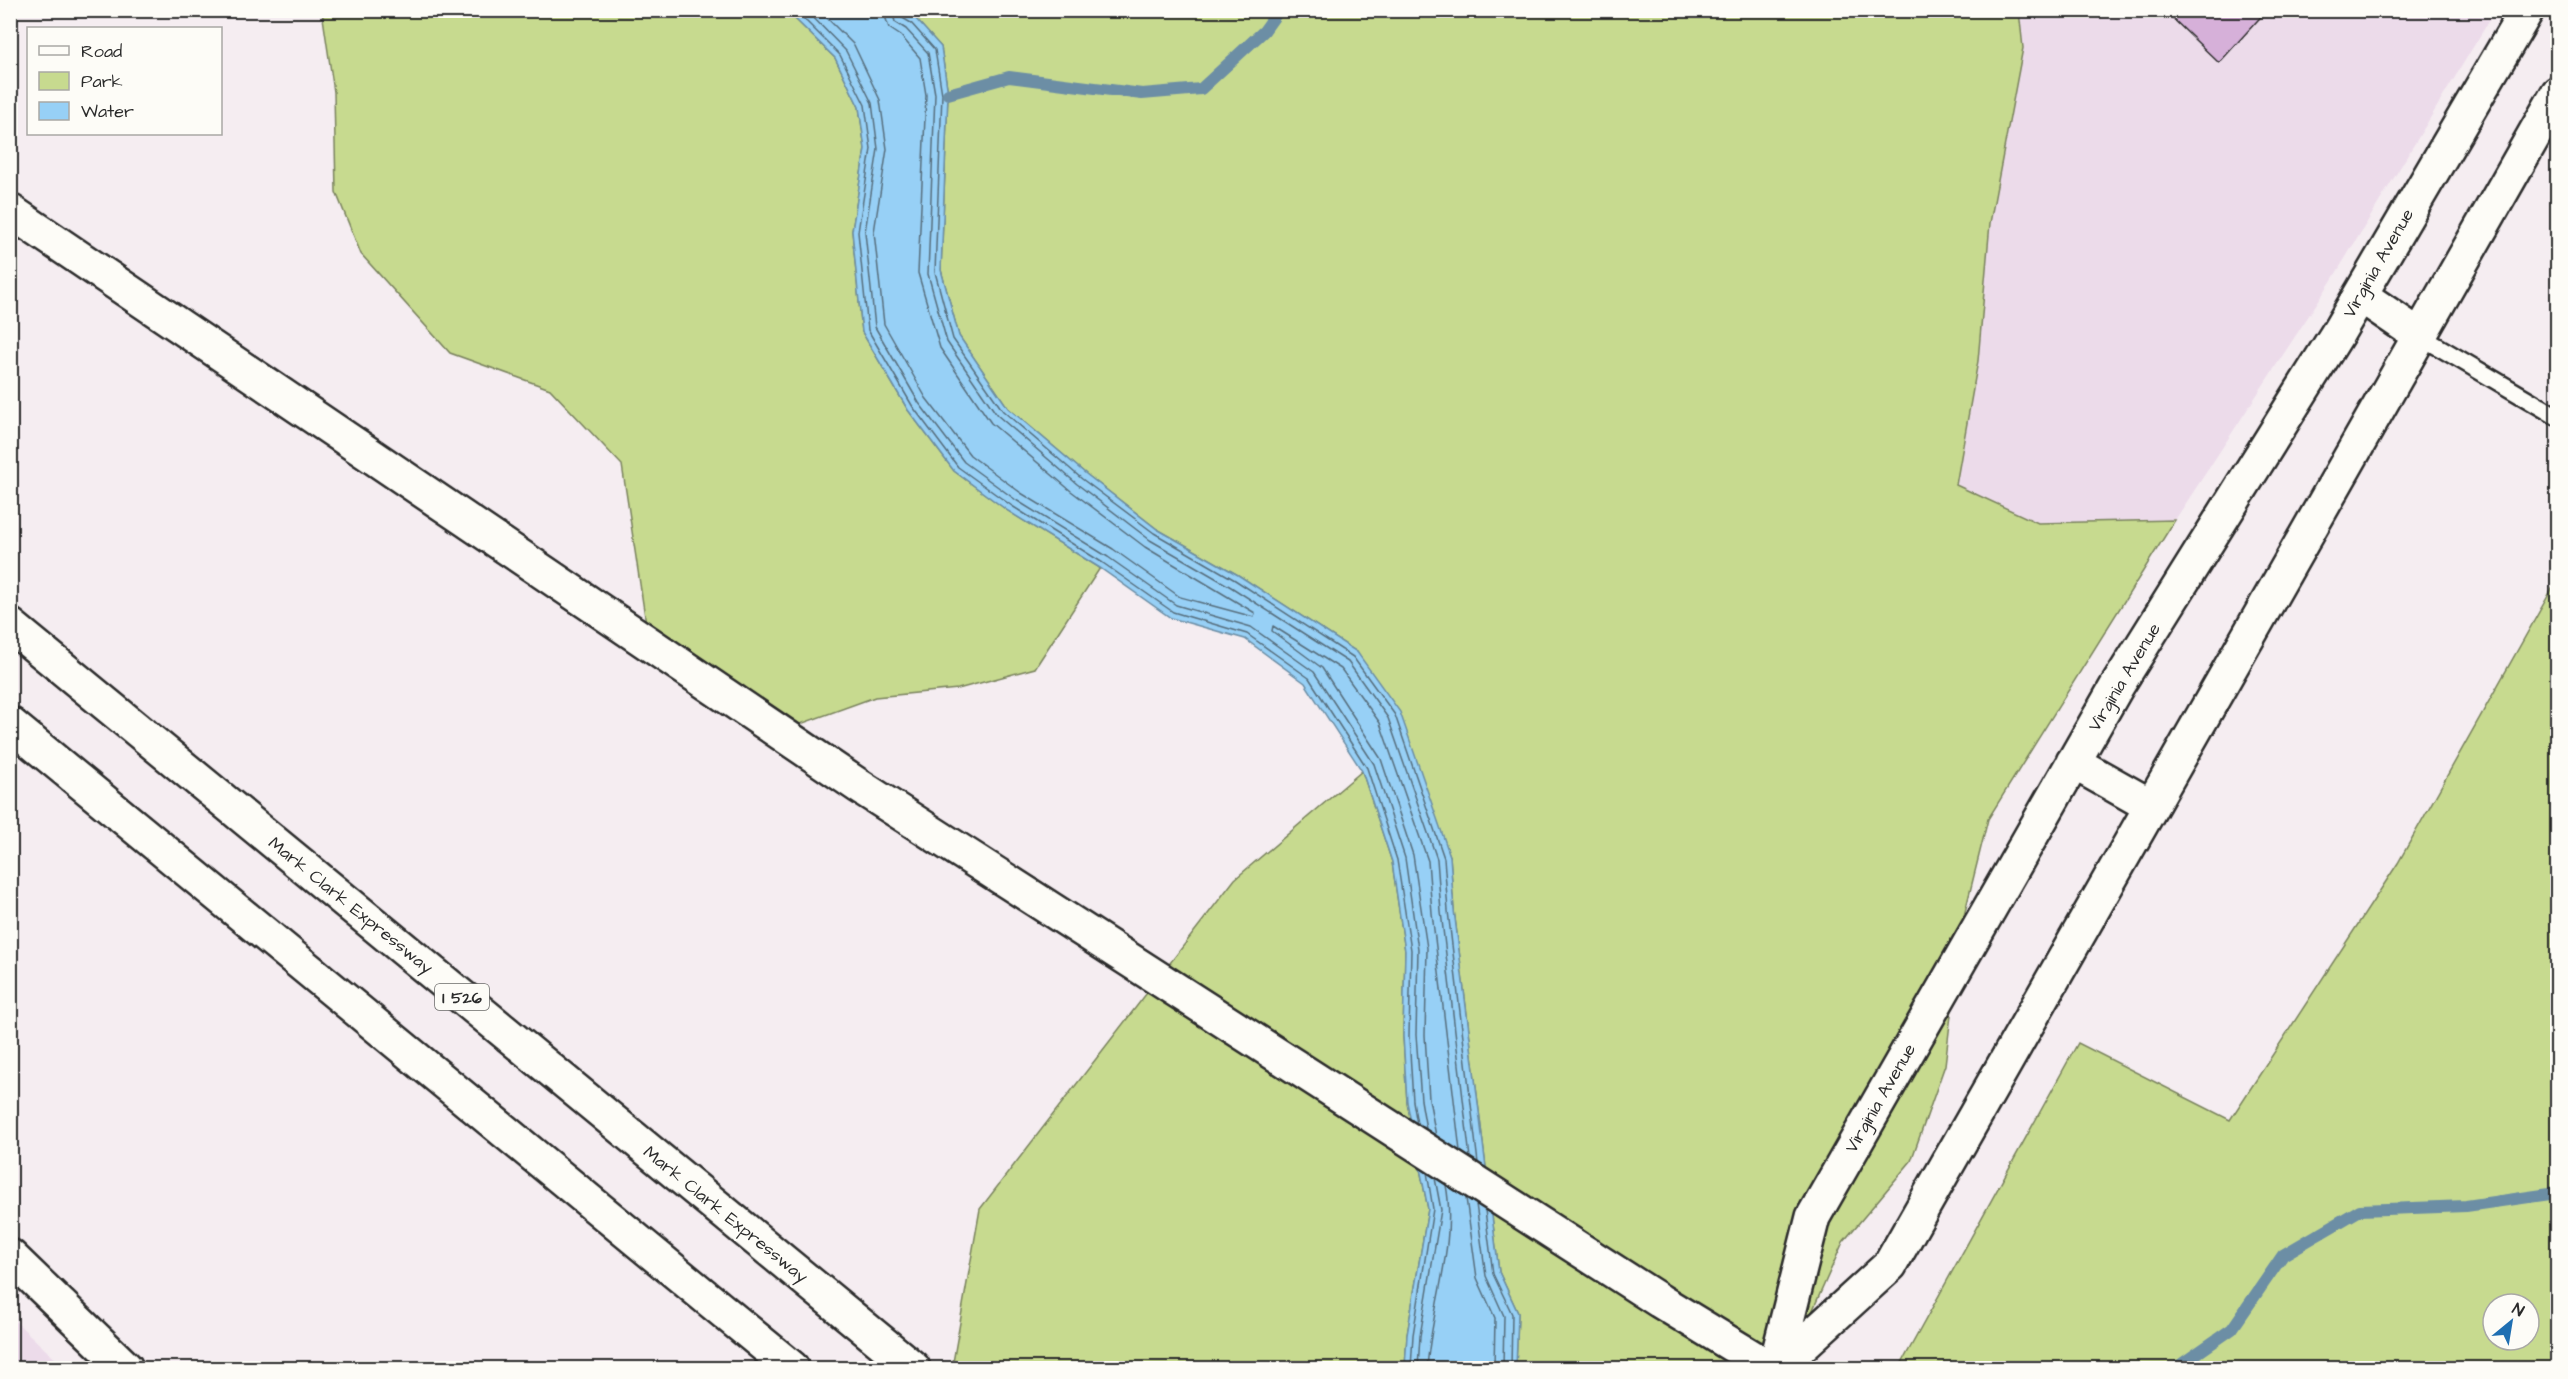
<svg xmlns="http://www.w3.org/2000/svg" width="2568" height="1379" font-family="'Architects Daughter',sans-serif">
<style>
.built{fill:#ecdbea}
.green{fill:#c7da8f;stroke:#79825d;stroke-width:1.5;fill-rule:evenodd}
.water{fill:#97d0f6;stroke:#6c8ea5;stroke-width:1.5}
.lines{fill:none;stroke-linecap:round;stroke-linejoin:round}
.shore{stroke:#566d7c;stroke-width:1.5}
.stream{stroke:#6c8ea5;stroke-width:12}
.building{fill:#d6b0d9;stroke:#2b2b2b;stroke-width:1.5}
.lane-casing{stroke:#2b2b2b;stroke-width:21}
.secondary-casing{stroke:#2b2b2b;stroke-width:38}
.highway-casing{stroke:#2b2b2b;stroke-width:38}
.lane{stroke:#fdfcf7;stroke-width:16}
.secondary{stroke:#fdfcf7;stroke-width:33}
.highway{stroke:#fdfcf7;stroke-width:33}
.labels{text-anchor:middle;stroke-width:5;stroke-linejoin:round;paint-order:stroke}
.shield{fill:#fdfcf7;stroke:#6a6a68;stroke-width:1.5}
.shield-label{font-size:16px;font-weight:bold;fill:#2b2b2b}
.street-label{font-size:18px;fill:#2b2b2b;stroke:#fdfcf7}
</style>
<rect width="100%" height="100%" fill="#f5edf1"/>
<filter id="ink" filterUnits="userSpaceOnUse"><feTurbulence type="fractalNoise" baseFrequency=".0167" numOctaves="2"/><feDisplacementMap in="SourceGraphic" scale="12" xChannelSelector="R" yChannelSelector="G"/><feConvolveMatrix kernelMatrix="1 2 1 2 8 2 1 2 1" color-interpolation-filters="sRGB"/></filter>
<g filter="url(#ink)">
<!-- built -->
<path class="built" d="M2019 11H2495L2332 280 2175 520 2038 523 1955 485 1978 361 1990 223 2023 48Z
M11 1316 15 1321 65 1368H11Z"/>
<!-- green -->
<path class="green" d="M322 11H787L835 58 859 107 865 149 852 231 862 332 908 410 954 471 1008 511 1100 568 1035 668 958 689 875 697 784 730 647 630 622 465 550 389 450 353 361 254 336 192 334 92Z
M901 11H2019L2023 48 1990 223 1978 361 1956 485 2038 523 2175 520 1988 819 1962 924 1945 1065 1911 1161 1843 1242 1787 1368H1516L1518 1313 1499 1272 1454 910 1450 856 1357 652 1238 575 1157 529 1086 474 1008 408 959 336 941 270 948 94 941 47 915 18Z
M2557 580V1368H1899L2078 1043 2230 1120 2398 863ZM2493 1304H2529V1340H2493Z
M1362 771 1392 862 1405 951 1403 1036 1407 1102 1428 1209 1407 1335 1405 1368H952L980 1209 1235 879Z"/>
<!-- water -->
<path class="water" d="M787 11H901L915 18 941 47 948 94 941 270 959 336 1008 408 1086 474 1157 529 1238 575 1357 652 1400 712 1450 856 1454 910 1499 1272 1518 1313 1516 1368H1405L1407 1335 1428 1209 1407 1102 1403 1036 1405 951 1392 862 1362 771 1305 683 1245 639 1171 618 1100 568 1008 511 954 471 908 410 862 332 852 231 865 149 859 107 835 58Z"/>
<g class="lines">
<!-- shore -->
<path class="shore" d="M795 10 840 55 865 105 871 149 858 232 868 330 913 407 958 467 1012 506 1103 563 1173 612 1247 634 1309 678 1367 768 1397 860 1411 950 1409 1036 1413 1101 1417 1124
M806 10 846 51 872 103 878 149 865 232 875 327 919 403 964 462 1016 500 1108 557 1176 605 1251 627 1314 672 1374 764 1405 858 1418 949 1416 1035 1421 1100 1426 1129
M819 10 854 45 880 100 887 149 874 232 884 324 926 398 970 455 1021 493 1113 549 1180 597 1254 617 1255 613 1145 547 1071 491 991 423 940 348 918 273 926 95 920 58 901 36 889 28 883 10
M892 10 895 22 906 29 928 53 935 94 928 274 947 342 997 415 1077 484 1150 540 1231 587 1348 662 1388 718 1437 859 1441 912 1470 1158
M900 10 901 17 911 23 935 50 942 94 935 272 953 339 1003 411 1082 479 1154 533 1235 580 1353 657 1395 715 1444 858 1448 911 1478 1163
M1436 1136 1429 1099 1425 1035 1427 948 1413 855 1381 759 1322 668 1272 631 1273 626 1341 669 1380 723 1428 861 1432 913 1460 1151
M1466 1198 1477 1278 1495 1318 1494 1368
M1476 1204 1486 1276 1504 1316 1503 1368
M1485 1210 1493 1274 1512 1314 1511 1368
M1411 1368 1413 1335 1433 1209 1427 1172
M1418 1368 1420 1336 1441 1210 1435 1178
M1427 1368C1431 1309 1457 1243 1446 1185"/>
<!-- stream -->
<path class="stream" d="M948 94 1009 77 1142 94 1201 89 1264 31 1279 10
M2176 1368 2232 1329 2283 1255 2360 1210 2466 1206 2550 1194 2558 1190"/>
</g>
<!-- building -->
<path class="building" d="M2164 10H2267L2219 63Z"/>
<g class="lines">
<!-- lane casing -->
<g class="lane-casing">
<path id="lane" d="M2420 336 2558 417"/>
</g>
<!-- secondary casing -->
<g class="secondary-casing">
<path id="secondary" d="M2360 295 2420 336
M2073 762 2151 806
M1775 1368 1813 1217 2117 686 2339 331 2527 10
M1777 1368 1890 1265 2558 93"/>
</g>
<!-- highway casing -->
<g class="highway-casing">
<path id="highway" d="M10 211 859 786 1660 1301 1770 1368
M10 625 913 1368
M10 724 792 1368
M10 1256 126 1368"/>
</g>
<!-- lane -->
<use href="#lane" class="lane"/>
<!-- secondary -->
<use href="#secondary" class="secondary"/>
<!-- highway -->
<use href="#highway" class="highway"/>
</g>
</g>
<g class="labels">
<!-- shield labels -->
<rect class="shield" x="435" y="984" width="54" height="26" rx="4.5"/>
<g class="shield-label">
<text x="462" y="1003">I 526</text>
</g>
<!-- street labels -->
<g class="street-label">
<text transform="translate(2378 263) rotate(-60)" y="6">Virginia Avenue</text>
<text transform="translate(2124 677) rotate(-59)" y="6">Virginia Avenue</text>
<text transform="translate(351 905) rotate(39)" y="6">Mark Clark Expressway</text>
<text transform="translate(1880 1098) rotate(-60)" y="6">Virginia Avenue</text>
<text transform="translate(726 1214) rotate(39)" y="6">Mark Clark Expressway</text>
</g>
</g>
<!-- margin -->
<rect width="2568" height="1379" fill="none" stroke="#fdfcf7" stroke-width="36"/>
<rect x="18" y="18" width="2532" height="1343" fill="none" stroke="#2b2b2b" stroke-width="2" filter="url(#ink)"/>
<!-- legend -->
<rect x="27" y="27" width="195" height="108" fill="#fdfcf7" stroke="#a9a8a5" stroke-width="1.5"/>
<rect x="39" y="46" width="30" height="9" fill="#fdfcf7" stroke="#a9a8a5" stroke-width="1.5"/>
<text x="81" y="57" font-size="18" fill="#2b2b2b">Road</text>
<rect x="39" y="72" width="30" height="18" fill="#c7da8f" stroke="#a9a8a5" stroke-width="1.5"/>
<text x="81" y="87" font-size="18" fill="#2b2b2b">Park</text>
<rect x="39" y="102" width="30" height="18" fill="#97d0f6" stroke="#a9a8a5" stroke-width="1.5"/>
<text x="81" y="117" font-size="18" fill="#2b2b2b">Water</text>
<!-- north arrow -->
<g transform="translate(2511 1322) rotate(30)"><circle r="28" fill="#fdfcf7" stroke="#a9a8a5" stroke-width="1.5"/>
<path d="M0-4.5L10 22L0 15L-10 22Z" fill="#1f6fb2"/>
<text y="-9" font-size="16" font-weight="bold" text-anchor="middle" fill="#2b2b2b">N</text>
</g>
</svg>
